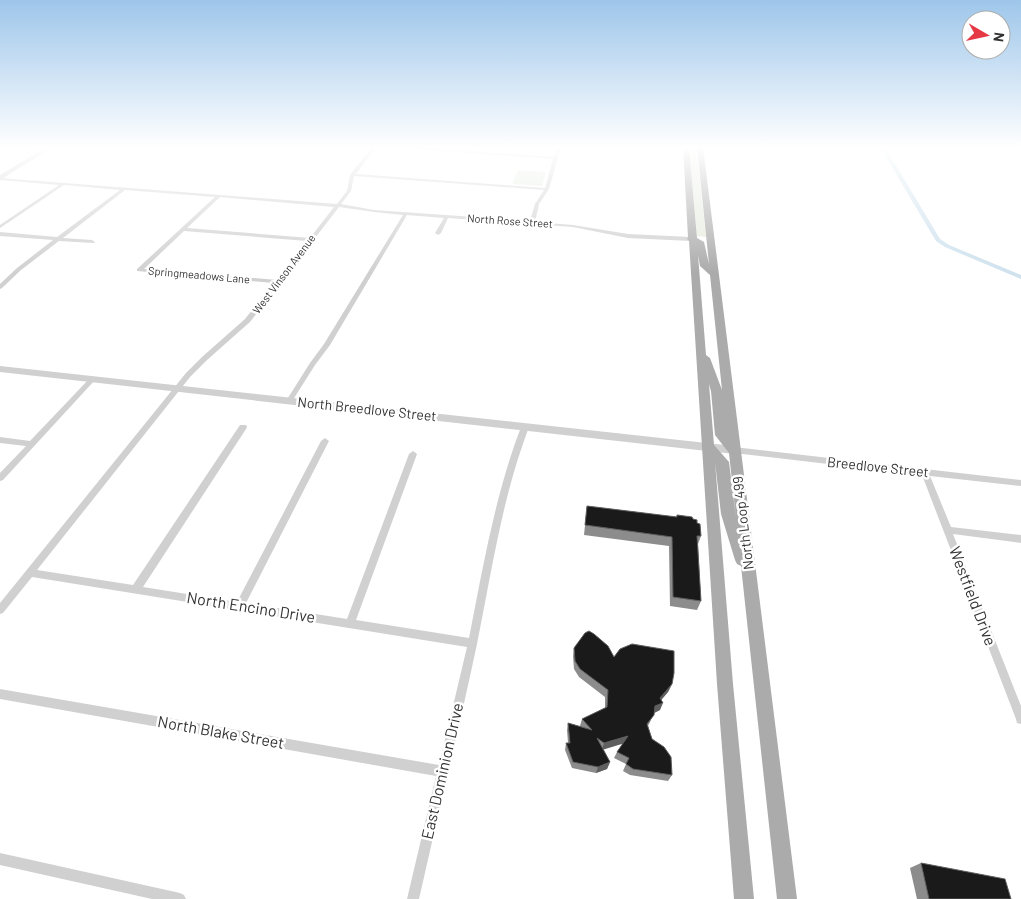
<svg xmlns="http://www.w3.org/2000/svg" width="1021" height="899" font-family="Barlow,sans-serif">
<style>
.green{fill:#e6ecdf}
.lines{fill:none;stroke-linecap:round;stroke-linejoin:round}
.canal{fill:#cfe2ee;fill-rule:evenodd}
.minor{fill:#d0d0d0;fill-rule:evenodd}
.tertiary{fill:#d0d0d0;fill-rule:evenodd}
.primary{fill:#ababab;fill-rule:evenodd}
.wall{fill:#8c8c8c}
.shaded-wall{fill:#5f5f5f}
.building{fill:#1a1a1a;stroke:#5f5f5f}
.labels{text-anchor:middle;stroke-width:5;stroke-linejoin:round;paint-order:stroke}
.far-street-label{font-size:11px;fill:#333;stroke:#fff}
.street-label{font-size:14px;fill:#333;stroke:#fff}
.near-street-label{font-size:16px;fill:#333;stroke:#fff}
</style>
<rect width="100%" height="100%" fill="#fff"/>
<!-- green -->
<path class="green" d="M689 147H696L706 237 697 236Z
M518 170 546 172 542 186 512 184Z"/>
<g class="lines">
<!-- canal -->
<path class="canal" d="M880 147H885L940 239 949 245 1021 275V279L945 247 936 241Z"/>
<!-- minor -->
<path class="minor" d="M372 147H376L356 174 545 188 553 159 384 147H412L554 157 557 147H561L549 189 539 204 535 222 573 225 628 234 691 237 694 239 691 241 628 238 573 227 448 218 441 233 438 235 435 233 444 218 407 215 330 345 315 365 291 403H289L286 401 310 363 324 344 403 215 374 212 339 207 250 322 207 360 190 377 37 570 133 585 240 425H246L247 427 246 429 143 587 237 602 321 441 325 438 329 441 246 603 347 619 409 454 413 451 417 454 356 620 469 638C483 567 495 495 521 427L522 425H528L529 427C502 498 492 570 477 644 459 729 438 814 419 899H407L436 776 0 699V689L439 765 467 647 32 577 3 613 0 614V603L186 373 202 357 245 319 274 283 137 271V269L215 197 125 190 63 238 92 240 95 242 94 243 59 241 21 270 2 288 0 289V284L17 268 53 240 0 236V232L57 237 120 190 64 185 0 228V225L59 185 0 180V178L337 204 347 191 350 175ZM354 176 544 190 535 204 530 221 374 210 341 204 351 191ZM220 197 334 207 310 238 187 228ZM184 231 307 241 277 280 144 269Z
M90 378H94L95 380 3 480 0 481V473L26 446 0 443V437L30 441Z
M734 447 1021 480V486L930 476 951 527 1021 535V543L953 534 1021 706V724L1017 723 1016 719 922 475 734 453 730 450Z
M0 853 180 893 184 895 186 899H152L0 865Z"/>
<!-- tertiary -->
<path class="tertiary" d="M46 147H53L0 180V175Z
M0 366 734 446 739 450 734 454 0 372Z"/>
<!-- primary -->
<path class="primary" d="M683 147H689L697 238 704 242 709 264 697 147H703L797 899H777L741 566 737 564 735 560 721 514 715 462 733 684 754 899H734L717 684 689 241 687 239 688 237ZM698 255 700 266 710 275 722 390 710 358 706 355ZM709 384 711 391 715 435 729 453 736 518 729 462 714 445Z"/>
</g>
<!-- wall -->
<path class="wall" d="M587 506 676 517 677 515 693 519 697 523 701 536 698 544 701 601 697 610 670 606 669 546 584 535Z
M574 648 614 657 672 684 668 692 661 700 660 710 654 713 650 722 648 726 652 739 672 775 668 781 630 775 623 771 626 764 614 758 617 752 623 743 603 749 610 762 607 769 596 773 572 768 565 750 566 743H568L567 730 568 723 581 727 580 726 582 719 605 708V697L579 677 574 669 573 656Z
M921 863 1011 899H917L910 868Z"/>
<!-- shaded-wall -->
<path class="shaded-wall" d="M672 684 668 692 657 705 660 698Z
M663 703 660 710 652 714 655 706Z
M628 736 625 743 602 750 604 743Z
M610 762 607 769 596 773 598 767Z"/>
<!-- building -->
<path class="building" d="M587 506 677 517V515L692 517 693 519 697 520V523L700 524 701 536H697L701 601 673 597 672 537 585 525Z
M589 631 594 634 608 646 614 657 620 649 632 644 674 651V673L672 684 660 698 663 703 655 706 654 715 647 724 652 739 664 747 671 757 672 775 633 769 626 764 629 758 617 752 628 736 604 743 597 738 610 762 598 767 573 762 566 743H570L568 723 592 730 582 719 607 707 608 690 580 669 575 661 574 648 585 633Z
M921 863 1005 879 1011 899H929Z"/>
<!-- sky -->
<linearGradient id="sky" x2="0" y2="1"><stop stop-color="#9ec6ea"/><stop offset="0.54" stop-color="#fff"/><stop offset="1" stop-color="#fff" stop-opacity="0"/></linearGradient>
<rect width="1021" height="273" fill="url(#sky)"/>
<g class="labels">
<!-- far-street labels -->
<g class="far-street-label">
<text transform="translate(510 221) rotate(4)" y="4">North Rose Street</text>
<text transform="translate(284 274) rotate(-53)" y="4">West Vinson Avenue</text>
<text transform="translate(199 275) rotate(5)" y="4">Springmeadows Lane</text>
</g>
<!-- street labels -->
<g class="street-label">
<text transform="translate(367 409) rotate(6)" y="5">North Breedlove Street</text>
<text transform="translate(878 467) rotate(6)" y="5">Breedlove Street</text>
<text transform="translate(743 523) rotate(-97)" y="5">North Loop 499</text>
</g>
<!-- near-street labels -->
<g class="near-street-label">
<text transform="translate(973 596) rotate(69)" y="6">Westfield Drive</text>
<text transform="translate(251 607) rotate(9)" y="6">North Encino Drive</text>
<text transform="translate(221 732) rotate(10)" y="6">North Blake Street</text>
<text transform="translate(442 771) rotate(-77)" y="6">East Dominion Drive</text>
</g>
</g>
<!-- north arrow -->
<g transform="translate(986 35) rotate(99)"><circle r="24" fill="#ffffff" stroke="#adadad"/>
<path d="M0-4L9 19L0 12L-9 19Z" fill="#e63946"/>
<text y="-8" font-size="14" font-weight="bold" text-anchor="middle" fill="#333333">N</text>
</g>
</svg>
